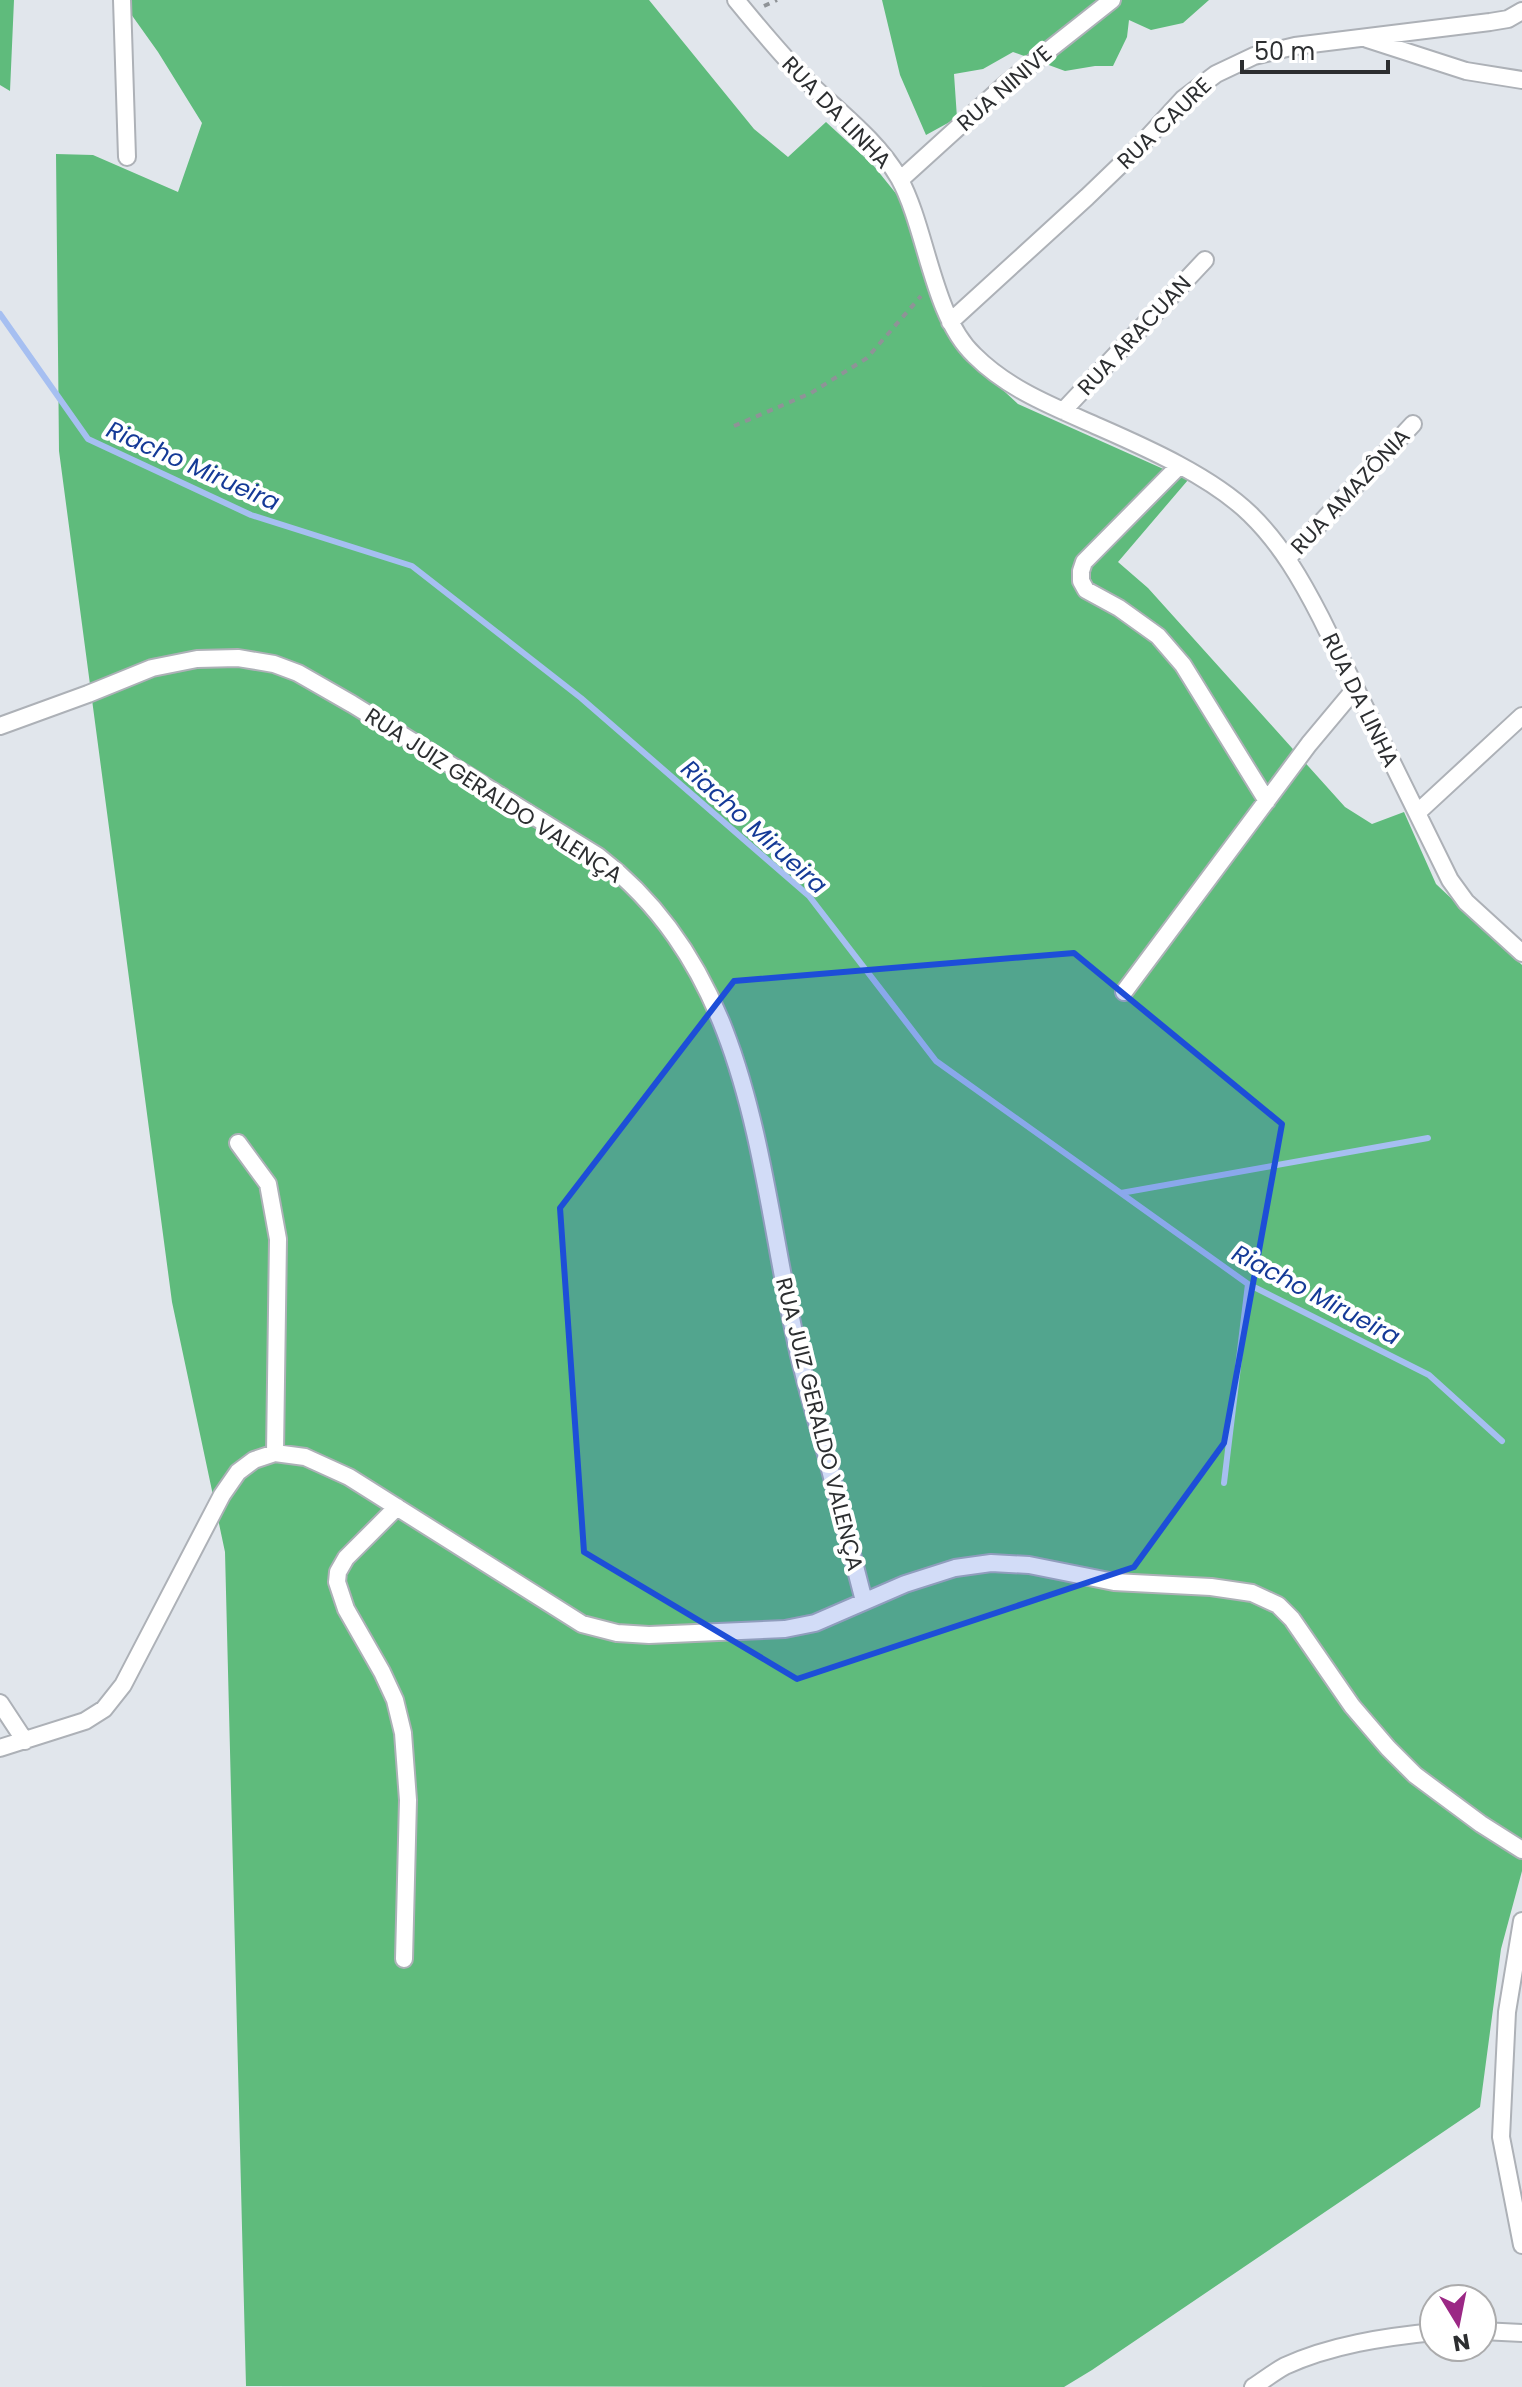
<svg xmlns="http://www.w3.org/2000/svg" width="1522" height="2387" font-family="Poppins,sans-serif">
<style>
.forest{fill:#5fbb7c}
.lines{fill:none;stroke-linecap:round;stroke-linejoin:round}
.stream{stroke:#a6bff1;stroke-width:6}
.street-casing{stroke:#adb1b7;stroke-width:20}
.path{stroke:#8f9397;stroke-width:4;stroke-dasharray:6 6;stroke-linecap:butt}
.street{stroke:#fff;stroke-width:16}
.marked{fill:#1d4ed8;fill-opacity:0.2;stroke:#1d4ed8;stroke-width:6;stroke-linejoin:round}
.labels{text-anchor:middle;stroke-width:8;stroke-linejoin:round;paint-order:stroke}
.street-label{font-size:22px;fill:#2c2e30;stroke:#fff}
.water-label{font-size:24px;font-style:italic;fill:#153a97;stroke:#fff}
</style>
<rect width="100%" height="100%" fill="#e1e6ec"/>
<!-- forest -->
<path class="forest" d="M0 0H14L10 91 0 85Z
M121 0H649L754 129 788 157 826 122 873 165 906 206 965 355 1018 404 1188 480 1118 562 1148 588 1345 807 1372 824 1404 812 1436 884 1522 965V1871L1501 1949 1480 2107 1092 2370 1064 2387 246 2386 225 1552 172 1302 59 451 56 154 93 155 178 192 202 123 158 52Z
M882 0H1209L1183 23 1151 30 1129 20 1127 37 1113 66H1095L1065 71 1013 52 983 69 954 74 957 118 926 135 900 75Z"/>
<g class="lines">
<!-- stream -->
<path class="stream" d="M0 314 88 439 251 515 412 566 581 698 809 896 936 1061 1248 1284 1429 1375 1502 1441
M1121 1193 1428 1138
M1224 1483 1248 1284"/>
<!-- street casing -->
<g class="street-casing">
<path id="street" d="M122 0 127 157
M736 0C759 28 782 56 808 82 839 112 877 140 899 178 927 229 932 315 974 355 1009 390 1054 407 1099 427 1147 448 1212 477 1250 514 1281 544 1302 581 1321 618L1450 880 1466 902 1522 953
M1367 39 1466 71 1522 80
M900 180 1007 83 1112 0
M950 322 1087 197 1138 148 1183 99 1216 74 1254 56 1295 46 1490 22 1508 19 1522 11
M1063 411 1205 260
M1179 466 1084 562 1081 571V581L1086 590 1119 608 1158 636 1183 665 1267 801
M1287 559 1413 424
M0 726 88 694 152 668 197 659 238 658 274 664 298 673 352 704 598 856C752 974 757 1163 795 1337 803 1377 815 1415 826 1454 839 1503 851 1552 864 1601
M1417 813 1522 716
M1124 992 1309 744 1355 689
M238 1143 268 1184 278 1239 275 1453
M397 1507 346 1558 338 1572 337 1582 346 1609 382 1672 395 1700 403 1733 408 1800 404 1959
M0 1703 25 1741
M0 1748 85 1721 104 1709 123 1685 222 1495 238 1472 254 1460 275 1453 305 1457 349 1477 582 1624 617 1633 649 1635 785 1629 815 1623 905 1584 955 1568 991 1563 1029 1565 1114 1582 1211 1587 1252 1593 1278 1605 1292 1619 1352 1706 1388 1748 1415 1775 1481 1824 1522 1850
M1522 1921 1507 2012 1501 2137 1522 2245
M1482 2331 1522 2333
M1253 2387C1264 2380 1274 2372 1285 2366 1331 2345 1384 2337 1434 2332"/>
</g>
<!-- path -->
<path class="path" d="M764 6 777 0
M734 426 811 393 867 358 921 296"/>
<!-- street -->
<use href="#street" class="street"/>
</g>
<!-- marked area -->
<path class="marked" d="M1074 953 1282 1124 1224 1443 1134 1567 797 1679 584 1552 560 1208 734 981Z"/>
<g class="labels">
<!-- street labels -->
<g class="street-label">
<text transform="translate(1004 88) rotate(-41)" y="8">RUA NINIVE</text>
<text transform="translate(837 112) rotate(46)" y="8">RUA DA LINHA</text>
<text transform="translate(1164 123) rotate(-44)" y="8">RUA CAURE</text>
<text transform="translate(1134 335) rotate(-47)" y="8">RUA ARACUAN</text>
<text transform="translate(1350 491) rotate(-47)" y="8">RUA AMAZÔNIA</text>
<text transform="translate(1361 700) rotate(64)" y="8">RUA DA LINHA</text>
<text transform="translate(494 795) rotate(33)" y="8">RUA JUIZ GERALDO VALENÇA</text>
<text transform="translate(820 1424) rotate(76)" y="8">RUA JUIZ GERALDO VALENÇA</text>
</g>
<!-- water labels -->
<g class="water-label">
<text transform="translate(193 466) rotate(24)" y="8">Riacho Mirueira</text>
<text transform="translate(754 827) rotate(42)" y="8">Riacho Mirueira</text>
<text transform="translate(1316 1295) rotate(28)" y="8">Riacho Mirueira</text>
</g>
</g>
<!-- north arrow -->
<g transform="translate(1458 2323) rotate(170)"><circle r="38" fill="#ffffff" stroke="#ababac" stroke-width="2"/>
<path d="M0-6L14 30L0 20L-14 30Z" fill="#9b2885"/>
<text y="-12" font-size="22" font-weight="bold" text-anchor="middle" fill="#2c2e30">N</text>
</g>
<!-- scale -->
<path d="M1242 60v12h146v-12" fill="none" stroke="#2c2e30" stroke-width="4"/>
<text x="1254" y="60" font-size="24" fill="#2c2e30" stroke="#ffffff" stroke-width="6" paint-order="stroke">50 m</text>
</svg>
